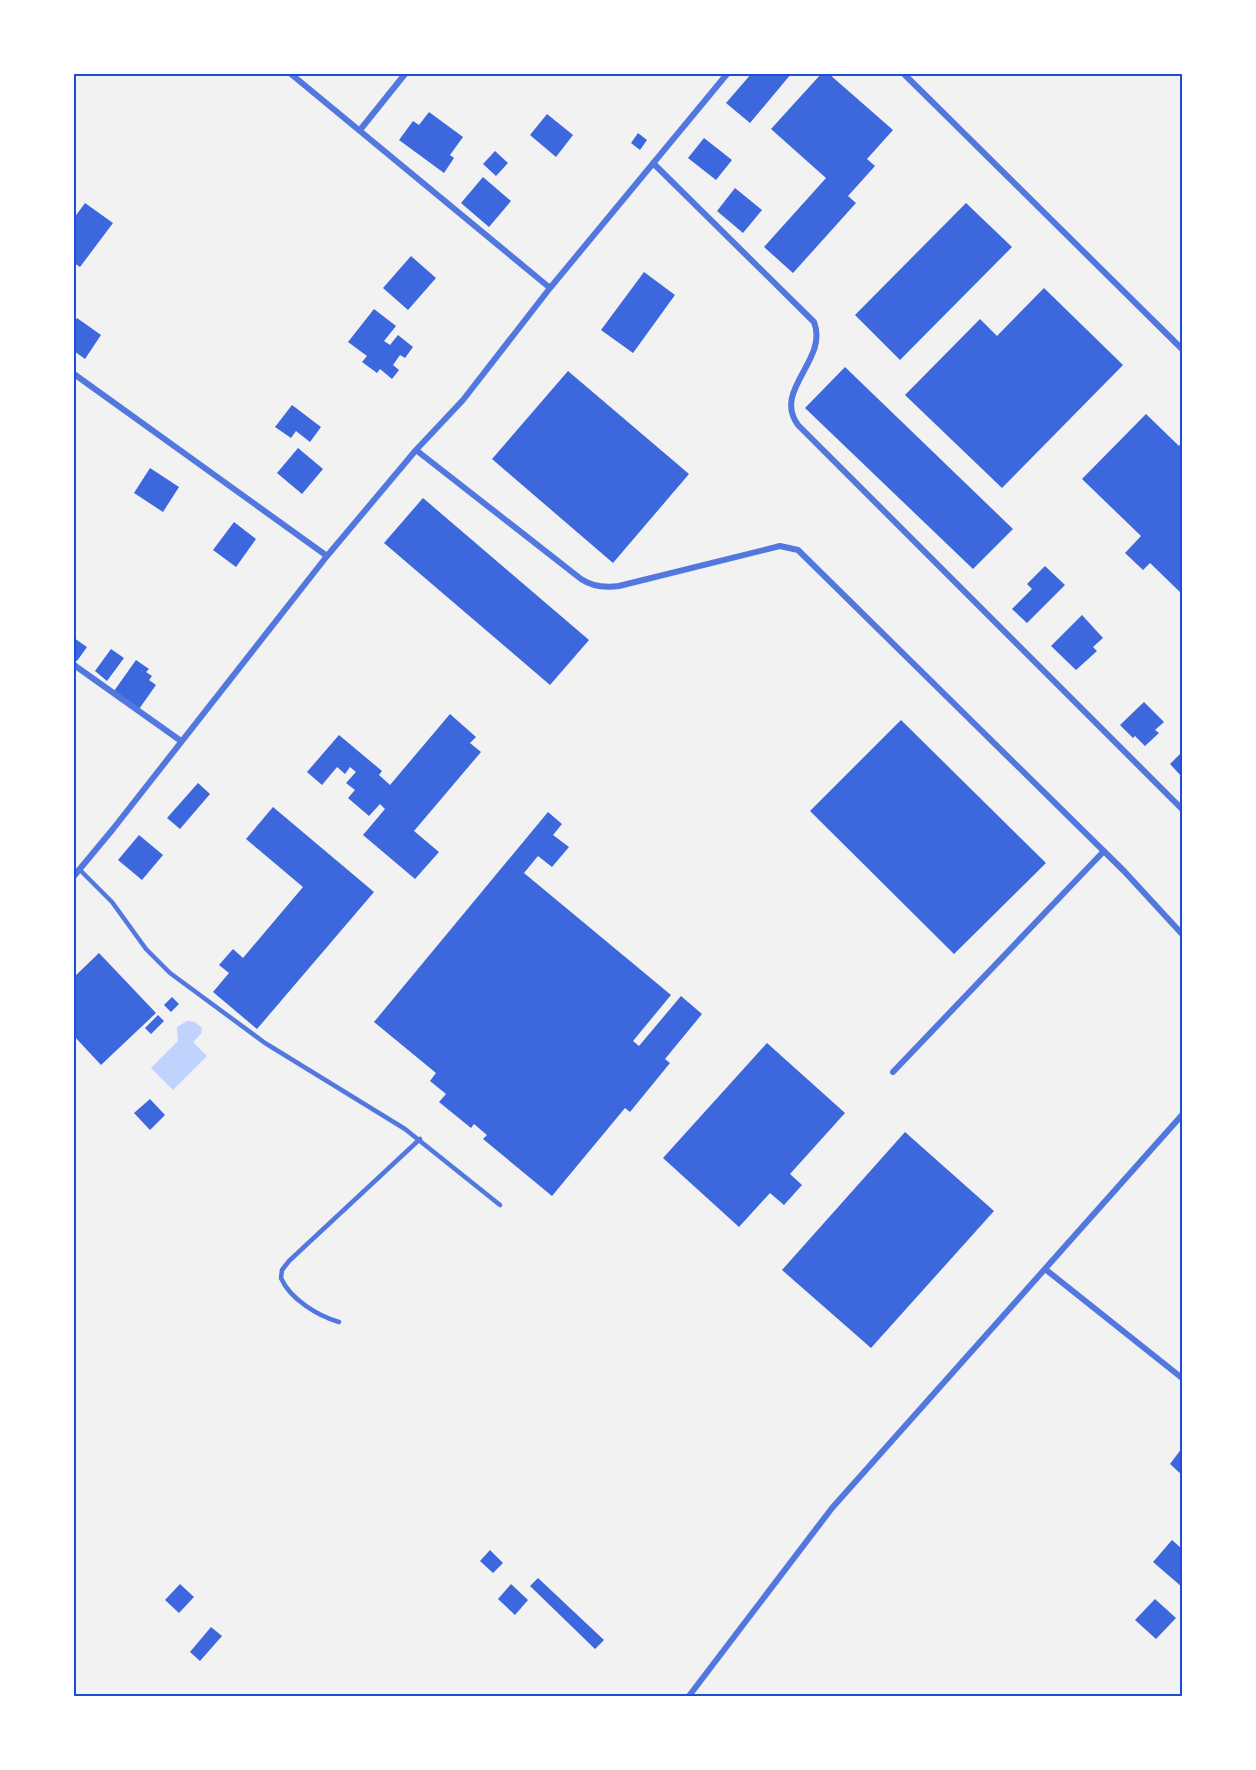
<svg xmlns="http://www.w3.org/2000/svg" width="1256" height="1770" font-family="Poppins,sans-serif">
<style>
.water{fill:#bfd3fe}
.building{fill:#3d67dc}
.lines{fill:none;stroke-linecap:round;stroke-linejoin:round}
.service{stroke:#5277de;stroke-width:4.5}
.minor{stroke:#5277de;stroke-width:6}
.neatline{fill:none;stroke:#1d4ed8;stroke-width:2}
</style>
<rect width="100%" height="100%" fill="#f2f2f2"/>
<!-- water -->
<path class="water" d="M187 1021 195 1022 202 1028 201 1034 193 1042 207 1056 173 1090 151 1068 178 1041 177 1027Z"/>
<!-- building -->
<path class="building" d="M751 74H791L750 123 726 103Z
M821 74H829L893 130 867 159 875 166 848 196 856 203 793 273 764 247 826 178 771 129Z
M429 112 463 137 450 155 454 158 444 173 399 140 413 121 419 125Z
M547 114 573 135 556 157 530 135Z
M638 133 647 140 640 150 631 143Z
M704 138 732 160 716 180 688 158Z
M495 151 508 163 496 176 483 164Z
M483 177 511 201 489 227 461 203Z
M735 188 762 210 743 233 717 211Z
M85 203 113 223 80 267 74 263V218Z
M966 203 1012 247 900 360 855 315Z
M411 256 436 278 408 310 383 288Z
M644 272 675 295 633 353 601 330Z
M1044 288 1123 365 1002 488 905 395 980 319 997 336Z
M374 309 396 326 384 341 390 345 398 335 413 347 405 358 400 355 393 365 399 370 392 379 380 369 377 373 362 362 367 356 348 342Z
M77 318 101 335 85 359 74 351V323Z
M845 367 1013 529 973 569 805 408Z
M568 371 689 474 613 563 492 459Z
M292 405 321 427 310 442 296 431 291 438 275 427Z
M1146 414 1179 446 1182 442V594L1150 563 1143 570 1125 553 1141 536 1082 479Z
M298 448 323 469 302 494 277 473Z
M150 468 179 487 163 512 134 493Z
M423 498 589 640 550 685 384 543Z
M234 522 256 539 236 567 213 550Z
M1045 566 1065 585 1027 623 1012 609 1032 589 1027 584Z
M1082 615 1103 638 1093 647 1097 651 1076 670 1051 646Z
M74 638 87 647 77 661 74 659Z
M111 649 124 658 107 681 95 671Z
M136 660 149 669 146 672 152 676 149 680 156 685 139 709 114 691Z
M1144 702 1164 722 1155 730 1159 733 1145 746 1135 736 1133 738 1120 725Z
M450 714 476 737 470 743 481 752 414 831 439 852 415 879 363 835 385 809 380 804 369 816 348 798 355 790 346 783 356 772 350 767 345 774 337 767 322 785 307 772 339 735 382 771 379 775 390 785Z
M901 720 1046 863 954 954 810 811Z
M1182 752V777L1170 764Z
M198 783 210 794 180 829 167 818Z
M273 807 374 892 257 1029 213 992 229 973 219 965 233 949 243 958 303 887 246 839Z
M548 812 562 824 553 835 569 847 552 867 538 856 524 873 671 995 633 1041 639 1046 681 996 702 1014 665 1059 670 1063 630 1112 625 1108 552 1196 483 1139 487 1135 474 1124 471 1128 439 1102 446 1094 430 1081 436 1073 374 1022Z
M139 835 163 855 142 880 118 860Z
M99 953 156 1013 101 1065 74 1036V977Z
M172 997 179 1004 171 1012 164 1005Z
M158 1015 164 1021 151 1034 145 1028Z
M767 1043 845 1113 790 1174 802 1185 784 1205 770 1193 739 1227 663 1158Z
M150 1099 165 1115 150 1130 134 1113Z
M905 1132 994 1211 871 1348 782 1270Z
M1182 1448V1475L1170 1464Z
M1172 1540 1182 1549V1587L1153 1562Z
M490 1550 503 1563 493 1573 480 1561Z
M538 1578 604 1640 595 1649 530 1586Z
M180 1584 194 1597 179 1613 165 1600Z
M511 1584 528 1600 515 1615 498 1599Z
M1155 1599 1176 1618 1156 1639 1135 1620Z
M211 1627 222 1636 200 1661 190 1652Z"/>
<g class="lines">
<!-- service -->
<path class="service" d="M79 869 112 902 146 949 170 973 265 1043 405 1129 500 1205
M339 1322C318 1316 290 1299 281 1278L282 1270 289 1261 420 1139"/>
<!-- minor -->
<path class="minor" d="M291 74 550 288
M904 74 1182 349
M360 130 405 74
M653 163 814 322C829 360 772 390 798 425L1182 809
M74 374 327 556
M416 450 581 579C593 587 605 588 619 586L780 546 798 550 1124 871 1182 934
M74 665 181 741
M74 876 113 829 327 556 416 450 463 400 550 288 727 74
M893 1072 1104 851
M1045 1269 1182 1378
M689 1696 832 1508 1182 1115"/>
</g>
<!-- border -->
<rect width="1256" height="1770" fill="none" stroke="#ffffff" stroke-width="150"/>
<rect x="75" y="75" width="1106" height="1620" class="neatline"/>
</svg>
